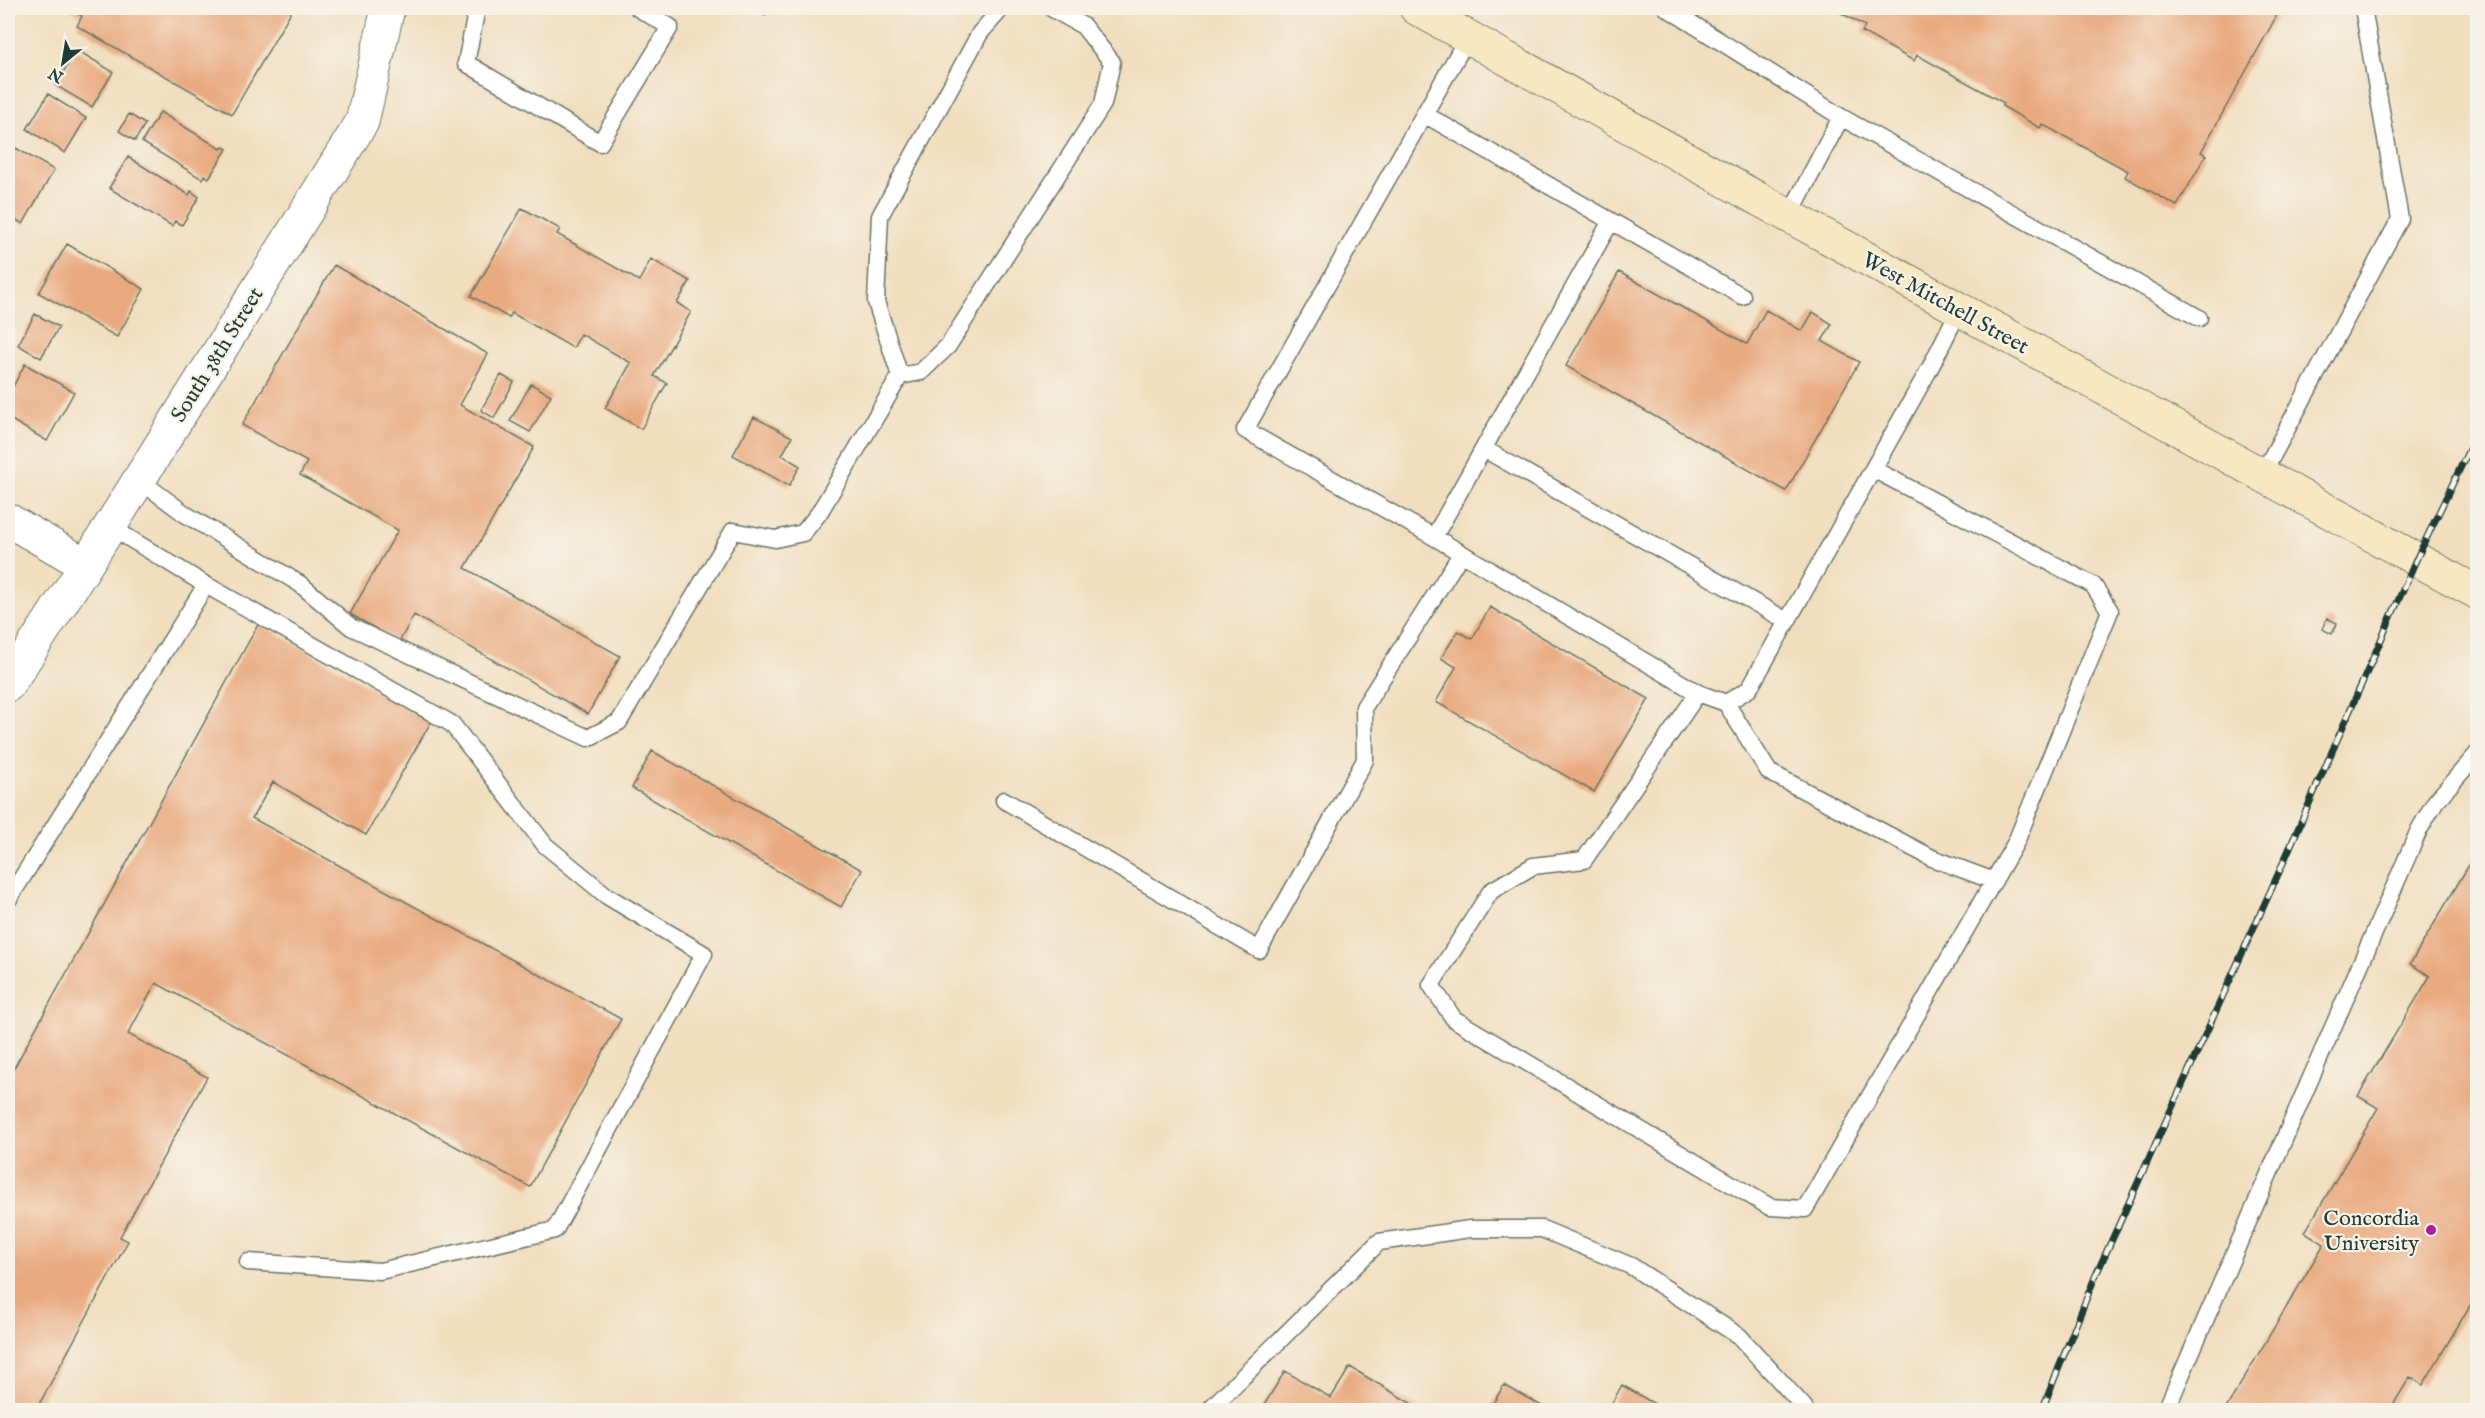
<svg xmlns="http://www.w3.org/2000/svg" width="2485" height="1418" font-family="'IM FELL English',serif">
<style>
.building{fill:#e9aa80}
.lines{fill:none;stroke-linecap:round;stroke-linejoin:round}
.lane-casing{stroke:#687565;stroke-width:19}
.street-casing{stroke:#687565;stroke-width:35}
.secondary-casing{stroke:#687565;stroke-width:35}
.lane{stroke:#fff;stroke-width:16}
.street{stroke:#fff;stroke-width:33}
.secondary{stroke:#f7e8c3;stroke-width:33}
.rail-casing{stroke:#1f3d34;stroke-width:7}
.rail{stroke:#f7f3e8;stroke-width:4.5;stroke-dasharray:14;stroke-linecap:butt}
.poi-dot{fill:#b5179e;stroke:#f7f3e8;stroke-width:2}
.labels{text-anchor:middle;stroke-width:4.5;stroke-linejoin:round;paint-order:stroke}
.street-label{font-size:22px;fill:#1f3d34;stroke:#f7f3e8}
.poi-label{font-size:22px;fill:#1f3d34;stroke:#f7f3e8;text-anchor:end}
</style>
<rect width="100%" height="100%" fill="#f7f3e8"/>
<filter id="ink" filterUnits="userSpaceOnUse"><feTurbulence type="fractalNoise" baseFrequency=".0167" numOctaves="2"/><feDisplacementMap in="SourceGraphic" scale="12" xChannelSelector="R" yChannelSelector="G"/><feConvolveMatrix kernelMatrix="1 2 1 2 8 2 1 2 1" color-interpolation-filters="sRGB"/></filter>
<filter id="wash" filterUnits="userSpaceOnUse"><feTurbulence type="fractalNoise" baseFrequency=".008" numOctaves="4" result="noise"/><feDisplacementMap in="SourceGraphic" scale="24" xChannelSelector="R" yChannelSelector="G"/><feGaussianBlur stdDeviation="1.35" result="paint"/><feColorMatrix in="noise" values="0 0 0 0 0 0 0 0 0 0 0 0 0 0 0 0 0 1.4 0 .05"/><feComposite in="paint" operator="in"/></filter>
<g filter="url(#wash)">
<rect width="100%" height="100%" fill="#f1debf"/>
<g id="blocks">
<!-- building -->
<path class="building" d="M67 8H293L232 114 77 26 82 16Z
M753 8H770L766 15Z
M1832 8H2281L2201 152 2206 155 2177 206 2125 177 2128 171 2042 124 2040 128 2002 106 2004 103 1917 55 1914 61 1862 32 1865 26Z
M77 50 113 72 92 107 55 85Z
M48 94 86 118 65 153 27 129Z
M160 112 221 149 223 147 227 149 209 178 204 175 202 179 142 142Z
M129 114 145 124 135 141 119 131Z
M12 146 54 170 23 224 8 215V155Z
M128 157 189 195 191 191 199 197 182 225 175 221 172 226 109 188Z
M522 208 560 229 557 234 639 281 651 259 690 281 677 303 691 312 654 376 667 383 641 429 605 408 631 363 581 334 573 348 512 313 509 318 471 296Z
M67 244 144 289 117 337 39 293Z
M334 265 488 354 460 405 534 447 465 568 620 656 588 714 414 615 399 642 350 614 398 530 300 475 307 462 242 425Z
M1619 272 1747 344 1766 310 1802 331 1813 312 1832 324 1822 341 1859 362 1786 491 1566 366Z
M35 314 59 327 41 358 18 345Z
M25 364 74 392 47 441 8 418V396Z
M501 375 514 382 494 418 481 410Z
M531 384 551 395 530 432 510 421Z
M754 417 792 437 782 455 800 466 789 486 733 455Z
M1490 607 1649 699 1594 792 1436 702 1456 667 1441 658 1458 631 1472 639Z
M2327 618 2337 623 2332 634 2322 629Z
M259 623 431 722 366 835 273 782 252 818 621 1019 530 1187 156 983 128 1034 207 1077 120 1237 128 1241 36 1410H8V1079Z
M652 751 862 870 841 907 632 788Z
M2478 850V1292L2423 1385 2410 1377 2390 1410H2225L2324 1244 2305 1232 2378 1108 2358 1096 2430 976 2410 964Z
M1350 1367 1422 1410H1261L1285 1371 1331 1398Z
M1504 1385 1549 1410H1489Z
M1622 1385 1665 1410H1608Z"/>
</g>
</g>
<g filter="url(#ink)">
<use href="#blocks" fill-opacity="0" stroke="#687565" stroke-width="1.5"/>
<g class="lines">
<!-- lane casing -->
<g class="lane-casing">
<path id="lane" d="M477 8 466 63 600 143 670 27 638 8
M1667 8 1841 117 2199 318
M1468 37 1245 430 1434 537 1698 693 1726 703 1749 689 1930 368 1959 310
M1424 114 1742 296
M1789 216 1841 117
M900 376 921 372 948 346 1103 104 1112 62 1083 26 1051 8
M1484 449 1787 621
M2262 475 2400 219 2363 8
M138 479 185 514 300 584 351 627 588 738 619 722 733 531 775 539 803 533 819 513 900 376 876 302 880 216 980 33 1002 8
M1434 537 1611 221
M206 585 452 724 545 845 607 896 704 954 555 1230 380 1271 248 1262
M1698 693 1584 860 1533 866 1491 891 1431 985 1454 1019 1770 1207 1805 1209 2016 842 2110 611 2093 585 1873 469
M1726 703 1769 772 1932 858 1994 881
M1004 800 1259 950 1365 760 1364 707 1461 554
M8 900 206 585 109 526
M1209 1410 1379 1242 1470 1229H1542L1631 1266 1739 1336 1804 1407 1803 1410
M2166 1410 2419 830 2435 802 2478 753"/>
</g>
<!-- street casing -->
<g class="street-casing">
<path id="street" d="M8 520 86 565
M8 685 86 565 362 122 388 8"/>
</g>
<!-- secondary casing -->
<g class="secondary-casing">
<path id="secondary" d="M1416 8 1789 216 2478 593"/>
</g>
<!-- lane -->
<use href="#lane" class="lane"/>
<!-- street -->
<use href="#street" class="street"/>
<!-- secondary -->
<use href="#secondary" class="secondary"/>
<!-- rail casing -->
<g class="rail-casing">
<path id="rail" d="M2042 1410 2095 1277 2280 870 2416 560 2478 431"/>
</g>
<!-- rail -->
<use href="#rail" class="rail"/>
</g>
</g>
<!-- markers -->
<circle class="poi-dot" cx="2431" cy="1230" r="6"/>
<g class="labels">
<!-- street labels -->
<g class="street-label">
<text transform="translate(1946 302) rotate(29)" y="8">West Mitchell Street</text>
<text transform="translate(216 354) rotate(-58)" y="8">South 38th Street</text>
</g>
<!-- poi labels -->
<g class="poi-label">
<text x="2419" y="1225">Concordia<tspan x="2419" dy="25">University</tspan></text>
</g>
</g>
<!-- margin -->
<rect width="2485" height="1418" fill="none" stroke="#f7f3e8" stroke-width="30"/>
<!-- north arrow -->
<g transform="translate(63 63) rotate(210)" stroke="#f7f3e8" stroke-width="4.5" paint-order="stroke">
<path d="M0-4.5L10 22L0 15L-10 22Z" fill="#1f3d34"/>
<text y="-9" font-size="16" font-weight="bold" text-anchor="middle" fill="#1f3d34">N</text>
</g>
</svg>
